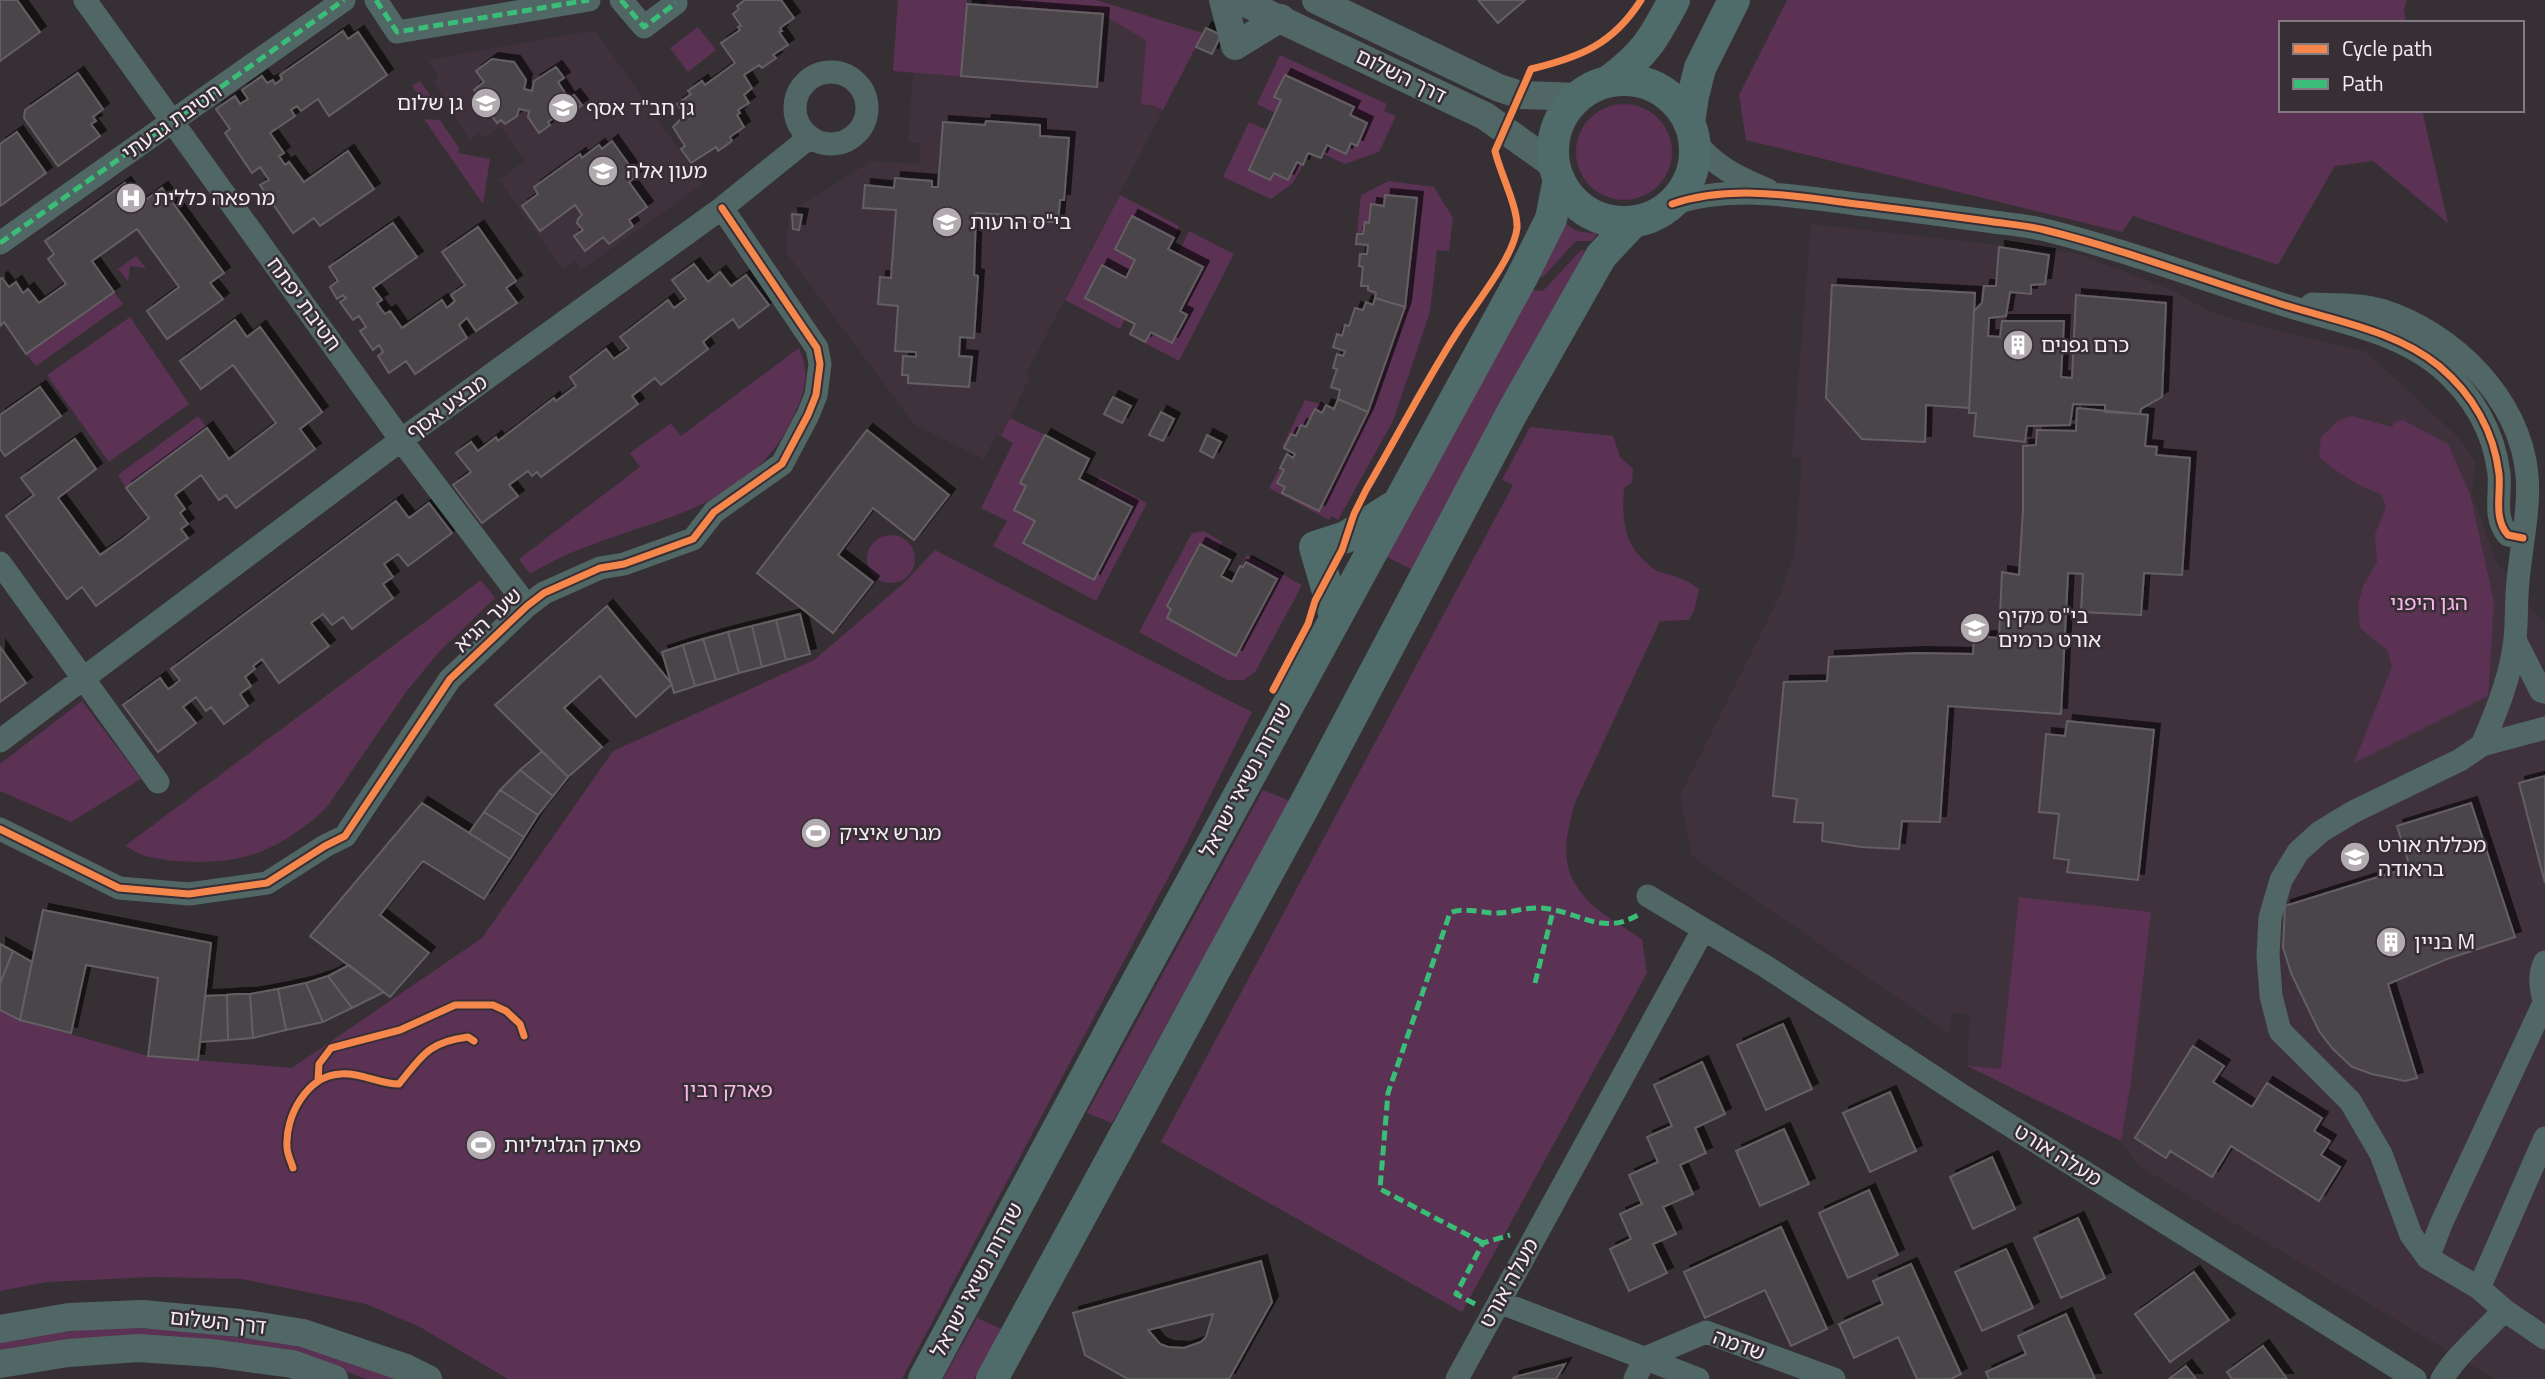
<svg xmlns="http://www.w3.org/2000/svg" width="2545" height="1379" font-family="'Titillium Web','Noto Sans Hebrew',sans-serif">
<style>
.built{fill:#40323d}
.green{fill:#5b3253}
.building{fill:#494548;stroke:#645f63;stroke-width:2;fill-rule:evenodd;filter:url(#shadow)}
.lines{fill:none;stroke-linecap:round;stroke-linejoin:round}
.minor{stroke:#506766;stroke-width:23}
.tertiary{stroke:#506766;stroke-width:28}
.secondary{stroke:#506c6a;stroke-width:32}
.quiet{stroke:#3abd76;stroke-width:5;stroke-dasharray:10 5;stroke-linecap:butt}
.cycleway-casing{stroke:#382e36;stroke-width:11}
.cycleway{stroke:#f5874c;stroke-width:7}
.labels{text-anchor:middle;stroke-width:5;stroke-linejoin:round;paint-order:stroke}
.street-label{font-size:21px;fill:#f3ecf1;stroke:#382e36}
.poi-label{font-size:21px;fill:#f3ecf1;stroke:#382e36;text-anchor:start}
.park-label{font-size:21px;fill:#f9baea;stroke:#382e36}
</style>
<defs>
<filter id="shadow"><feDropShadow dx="6" dy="-6" stdDeviation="0" flood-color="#0009"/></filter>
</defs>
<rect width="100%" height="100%" fill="#363035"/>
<!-- built -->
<path class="built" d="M898 0H967V4L1103 14 1146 40 1141 104 1154 106 1163 110 1026 374 1030 377 1001 436 996 435 984 459 914 424 786 252 789 213 871 161 919 164 920 143 908 142 913 73 893 71Z
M595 30 703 184 581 270 575 261 563 270 499 180 525 161 500 126 484 138 480 133 470 140 433 81 439 77 428 60Z
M1811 224 2078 254 2169 289 2213 313 2286 333 2365 351 2458 437 2475 462 2472 494 2498 566 2518 581 2520 598 2545 623V1379H2495L2138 1165 2121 1141 2131 1082 1967 1066 1970 1014 1952 1013 1950 1034 1692 856 1680 796 1780 595 1795 552 1802 458 1792 457Z"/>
<!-- green -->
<path class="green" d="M898 0H967V4L986 6 987 0H1096L1203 33 1163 110 1154 106 1141 104 1146 40 1103 15 1097 87 893 71Z
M1787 0H2407L2404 9 2406 23H2281V110H2422L2448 223 2373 161 2335 166 2278 265 2133 216 2122 232 1746 140 1739 95Z
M698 27 716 50 688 72 670 48Z
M1280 55 1387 104 1384 111 1396 116 1379 152 1345 164 1323 154 1327 145 1346 153 1351 143 1357 145 1367 123 1350 115 1354 107 1285 75 1275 97 1281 100 1275 113 1257 104Z
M420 81 437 105 429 111 412 86Z
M1576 152a48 48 0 1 1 96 0a48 48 0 1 1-96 0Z
M424 119 440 120 459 148 458 153 490 159 483 204Z
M1249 122 1267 130 1249 170 1270 180 1274 173 1297 162 1303 165 1293 183 1271 199 1223 177Z
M1389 181 1434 187 1453 218 1449 251 1437 250 1430 312 1393 421 1338 520 1331 516 1329 520 1269 488 1280 468 1284 470 1278 483 1285 487 1282 493 1319 510 1368 412 1404 307 1417 199 1386 195 1384 206 1371 204 1369 223H1365L1363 234H1357L1361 195Z
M1120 195 1179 226 1174 238 1132 216 1115 249 1135 260 1126 278 1102 266 1125 319 1120 329 1065 300Z
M1565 223 1577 231 1597 234 1592 241H1576L1543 277 1538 276Z
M1189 231 1234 254 1179 361 1130 335 1145 342 1151 332 1173 343 1187 315 1180 311 1203 267 1178 254Z
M1581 250 1585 251 1411 569 1387 557 1532 290 1543 291Z
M136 256 146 268 130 266 128 281 118 269Z
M114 292 123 304 36 366 26 354Z
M130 317 189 404 109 462 47 375Z
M799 348C810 375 806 389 794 415 745 525 619 518 530 574L519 559 640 467 630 453 671 423 681 436Z
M1305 400 1326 405 1322 413 1315 410 1306 427 1301 425 1296 436 1291 434 1284 448 1282 447Z
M198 416 207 428 126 488 118 475Z
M2352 416 2392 427 2395 422 2403 420 2448 444 2470 494 2494 602 2488 696 2354 763 2392 667 2388 651 2360 628 2358 605 2363 586 2377 562 2375 534 2386 507 2381 494C2358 487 2337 472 2319 457L2321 437 2339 420Z
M1010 418 1045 435 1020 482 1026 486 1014 510 1035 521 1023 543 1094 580 1132 507 1094 487 1099 477 1147 503 1096 601 993 546 1007 521 981 508 1013 443 1001 436Z
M1530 427 1613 436 1620 457 1633 469 1632 482 1624 488C1622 517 1623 544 1647 563 1651 567 1656 571 1660 572 1674 576 1686 579 1699 589L1694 611 1689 620 1660 621 1574 805C1570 822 1564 843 1567 861 1573 900 1611 919 1642 939L1647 973 1462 1312 1161 1142 1513 485 1502 480Z
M1204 531 1222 542 1216 553 1199 544 1167 606 1171 609 1167 618 1236 655 1277 580 1246 563 1243 567 1240 566 1247 555 1302 585 1255 672 1244 680H1227L1139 632 1192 533Z
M867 559a24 24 0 1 1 48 0a24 24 0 1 1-48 0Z
M935 550 1252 712 1187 842 902 1379H508L420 1327 366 1304 242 1279 153 1277 47 1282 0 1291V1010L20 1020 148 1056 292 1068 482 938 613 751 814 660 904 583Z
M481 580 495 598 439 652 406 692 327 807C308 826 279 846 254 854 225 864 180 864 150 857 142 856 133 850 125 846Z
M82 701 141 779 71 822 0 791V764Z
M1263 790 1290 801 1112 1123 1087 1113Z
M2019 897 2151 912 2131 1082 2121 1141 1967 1066 2001 1069Z
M977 1318 1002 1329 974 1379H943Z
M114 1328 165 1329 287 1343 337 1356 402 1379H367L333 1367 67 1340 26 1345 0 1351V1343C38 1334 75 1330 114 1328Z"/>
<!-- building -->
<path class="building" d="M0 0H17L40 32 0 61Z
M745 0H781L794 18 780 28 782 31 779 32 788 45 773 55 776 58 762 68 759 65 744 75 752 88 744 95 749 103 738 110 740 113 737 115 744 127 730 137 732 141 718 151 716 147 691 163 681 149 685 146 673 127 685 115 677 104 691 94 688 91 702 81 705 85 735 63 721 43 740 30 738 27 741 26 733 14 739 9 737 6Z
M1478 0H1525L1498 23Z
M967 4 1103 14 1097 87 961 76Z
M1206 28 1221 35 1212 54 1196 47Z
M343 31 348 39 358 32 387 75 329 116 318 99 301 111 297 106 291 110 295 116 270 133 284 153 279 156 285 165 289 162 304 182 348 151 374 189 320 226 314 218 293 233 260 185 269 180 260 167 252 173 225 133 230 129 216 109 235 96 240 104 248 99 242 90 262 76 267 83 273 80 275 84 282 79 280 75Z
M492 59 514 62 526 80 524 89 532 91 534 81 556 67 564 78 558 82 569 99 574 95 582 105 570 114 567 109 548 122 550 125 539 133 528 117 529 111 519 109 517 116 505 124 501 120 497 123 492 116 497 113 486 98 482 101 474 90 484 82 476 71Z
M78 73 103 109 93 117 96 121 91 124 100 136 58 166 24 118 25 110Z
M1285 75 1354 107 1350 115 1367 123 1357 146 1351 143 1346 154 1327 145 1321 158 1308 153 1303 165 1297 162 1288 180 1274 173 1270 180 1249 170 1281 100 1274 97Z
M986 121 1040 125V136L1069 138 1064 200H1060L1058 222H1009V215L976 213 974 275 978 276 974 338 960 337 959 356 972 357 969 387 908 383V375H902L903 356 916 357V352L895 351 898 306 878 304 880 277 891 278 896 210 863 208 865 185 894 188 895 178 932 181V187H938L943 122 985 125Z
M17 132 46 173 0 206V144Z
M612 141 637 176 629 182 647 207 629 220 633 226 609 244 603 237 585 251 574 236 583 230 577 223 578 219 582 215 575 205 540 231 522 206 538 194 534 187 580 154 582 158 599 145 602 149Z
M125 183 140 204 162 188 224 273 210 283 223 299 167 339 147 311 179 287 137 229 92 261 114 292 26 354 4 322 0 326V279L2 278 9 287 16 282 23 293 28 289 39 303 66 284 48 259 54 254 45 241Z
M1385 195 1417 198 1405 307 1375 298 1376 293 1368 290V286H1361L1363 267 1359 266 1360 254H1367L1368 245 1356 244 1357 234H1363L1365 222 1369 223 1371 204 1384 206Z
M792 214 802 215 799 230 793 229Z
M1132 216 1174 238 1168 249 1203 267 1180 311 1187 315 1172 343 1151 332 1145 342 1130 334 1135 324 1085 298 1102 265 1126 278 1135 260 1115 249Z
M393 223 417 257 373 288 382 300 377 303 381 309 385 314 390 311 402 328 442 300 447 308 455 301 451 295 465 285 442 252 478 227 516 281 506 288 517 303 476 331 467 318 463 321 459 325 467 338 415 374 406 361 389 373 378 356 383 352 381 348 379 345 373 350 360 331 366 327 359 316 353 320 340 302 346 298 343 295 337 299 330 287 338 281 329 267Z
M1999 247 2049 255 2045 284 2031 285V294L2010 292 2006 316 1989 318 1988 336 2000 337 2002 321H2064L2061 377 2072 378 2076 295 2166 303 2162 397 2141 409 2140 414 2105 412V405L2073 404 2070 425 2027 426 2025 442 1974 436 1976 413H1969L1974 311 1982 303 1984 286H1996Z
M694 264 708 282 720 272 731 286 746 275 769 305 739 328 733 319 711 335 703 342 708 349 661 385 655 378 632 396 638 404 541 477 537 472 532 476 528 471 509 485 518 496 482 523 453 485 471 472 456 453 471 442 478 451 496 437 498 441 554 398 556 401 576 386 570 377 606 349 614 359 629 348 620 337 668 300 674 308 686 299 672 280Z
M1832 285 1975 293 1969 408 1926 405 1925 442 1862 439 1826 398Z
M1375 298 1405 307 1368 412 1338 399 1340 390 1331 387 1337 369 1333 368 1337 354 1343 356 1345 351 1333 347 1337 334 1342 336 1345 325 1349 326 1355 308 1363 310 1366 302 1373 305Z
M235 320 247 337 260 327 322 412 300 429 315 449 236 508 226 495 219 500 201 475 175 495 185 509 180 513 188 524 181 529 188 538 96 606 82 587 67 599 6 516 34 495 21 478 75 439 96 469 58 498 100 555 124 538 149 518 126 488 207 428 229 459 276 423 233 365 201 389 180 361Z
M40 387 61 416 5 456 0 449V415Z
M1113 397 1131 406 1122 423 1104 414Z
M1338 399 1368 412 1319 511 1282 493 1285 487 1277 483 1284 470 1280 468 1287 454 1293 458 1295 454 1284 448 1291 434 1296 436 1301 425 1306 427 1315 409 1322 413 1326 405 1334 409Z
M2077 408 2148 415 2145 446 2157 447 2156 455 2190 458 2182 575 2144 573 2141 615 2081 612 2083 574 2068 573 2061 714 1948 706 1940 822 1902 821 1899 849 1861 847 1822 841 1823 823 1794 822 1797 799 1773 796 1784 682 1827 681 1829 657 1917 653 1973 654 1974 636 1999 638 2002 572 2019 575 2023 510V446L2036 445 2037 430 2076 431Z
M1161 412 1174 419 1163 441 1149 435Z
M867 430 949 495 914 540 873 508 838 555 873 582 833 633 757 573Z
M1045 435 1089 459 1079 479 1132 507 1094 580 1023 543 1035 521 1014 510 1026 486 1020 483Z
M1207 435 1221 442 1213 458 1200 451Z
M396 501 409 518 429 503 452 533 408 566 398 554 384 564 393 577 383 584 393 598 352 629 343 617 332 625 323 614 311 623 329 646 279 683 262 659 253 666 255 669 245 677 251 686 240 694 248 706 224 724 211 707 206 711 196 697 183 707 196 723 158 752 123 705 160 678 168 689 173 686 180 680 171 669Z
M1200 544 1230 560 1221 576 1232 582 1240 566 1243 567 1246 562 1277 579 1236 656 1167 618 1171 609 1167 606Z
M607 606 672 684 636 717 600 676 564 708 602 747 568 777 495 705Z
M800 614 810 654 786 660 776 620Z
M776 620 786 660 762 667 752 626Z
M752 626 762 667 739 673 728 632Z
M728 632 739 673 716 680 703 639Z
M703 639 716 680 695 686 683 645Z
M683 645 695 686 674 693 662 652Z
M0 647 26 683 0 702Z
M2067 721 2154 730 2138 880 2067 872 2069 860 2054 858 2059 814 2039 812 2046 734 2065 736Z
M542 751 568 777 553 796 520 770Z
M520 770 553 796 538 815 500 790Z
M2545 776V883L2519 783Z
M500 790 538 815 524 837 484 812Z
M422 803 510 859 484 899 423 861 380 915 429 953 390 997 310 936Z
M2471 803 2515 937 2447 959 2388 984 2417 1078 2405 1081 2372 1074 2352 1067 2333 1049 2319 1031 2291 973 2283 947 2285 906 2410 867 2397 826Z
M484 812 524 837 510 859 469 833Z
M43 910 211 943 198 1060 148 1056 158 978 86 965 71 1033 20 1020Z
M0 944 13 951 0 984Z
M13 951 32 962 20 1020 0 1010V984Z
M349 965 384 992 352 1008 328 976Z
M328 976 352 1008 323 1022 306 983Z
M306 983 323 1022 286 1030 278 989Z
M278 989 286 1030 253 1038 250 994Z
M236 994H250L253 1038 228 1040 227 995Z
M227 995 228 1040 200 1042 205 996Z
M1783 1024 1812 1089 1766 1110 1737 1045Z
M2193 1046 2224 1066 2213 1082 2252 1107 2267 1083 2322 1118 2314 1131 2330 1141 2321 1155 2340 1167 2319 1201 2231 1146 2212 1177 2170 1151 2166 1158 2135 1138Z
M1702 1062 1725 1114 1695 1128 1706 1153 1680 1165 1693 1194 1663 1207 1676 1234 1653 1244 1667 1273 1629 1291 1610 1249 1631 1239 1620 1214 1642 1204 1629 1175 1658 1162 1647 1137 1672 1126 1654 1085Z
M1890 1092 1916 1151 1870 1172 1843 1113Z
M1784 1129 1809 1184 1760 1206 1736 1151Z
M1992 1157 2015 1209 1973 1229 1950 1177Z
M1869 1190 1898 1255 1848 1278 1819 1213Z
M2078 1218 2105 1278 2061 1298 2034 1238Z
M1781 1227 1827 1329 1791 1346 1765 1290 1705 1318 1684 1272Z
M2006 1249 2033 1308 1982 1331 1955 1272Z
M1261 1261 1272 1302 1229 1379H1128L1085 1355 1073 1313ZM1213 1314 1206 1337 1201 1342 1184 1348 1168 1347 1160 1344 1148 1330Z
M1911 1264 1961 1374 1951 1379H1917L1898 1337 1854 1358 1839 1324 1883 1304 1873 1281Z
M2194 1272 2229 1320 2170 1362 2135 1314Z
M2066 1314 2095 1379H1989L1986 1372 2026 1354 2018 1336Z
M2263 1346 2287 1379H2232L2227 1372Z
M1565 1364 1556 1379H1513L1514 1377Z
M2186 1366 2196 1379H2169Z"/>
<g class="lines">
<!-- minor -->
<path class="minor" d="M85 0 401 440 527 606
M376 0 397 32 589 0
M621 0 644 27 676 3
M795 108a36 36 0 1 1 72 0a36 36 0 1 1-72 0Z
M1694 140C1715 167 1737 177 1768 190
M1672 204C1731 184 1795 196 1856 204 1899 209 1943 215 1987 221 2006 224 2026 225 2045 230 2122 249 2196 277 2272 301 2328 320 2392 328 2439 366 2472 394 2494 431 2499 474 2501 495 2493 518 2508 535L2523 538
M0 243 344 0
M2312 304C2334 305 2359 304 2381 310 2452 332 2520 398 2527 475 2530 507 2521 548 2518 581 2516 600 2517 620 2515 639 2511 676 2497 710 2482 745
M0 563 158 782
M2515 640 2541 691 2545 692
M2545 728 2482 745 2460 760 2353 812 2320 832 2298 852 2281 880 2270 918 2268 955 2271 996 2280 1031 2350 1101 2381 1154 2411 1235 2428 1258 2479 1288 2504 1310 2545 1338
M0 741 401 440 722 208 810 137
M0 829 119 888 189 894 267 883 325 846 345 836 450 679 527 606 544 593 600 568 624 564 693 539 714 512 782 464 808 415 816 395 820 364 817 348 722 208
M1648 896 1765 966 1963 1096 2415 1379
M2545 962C2538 976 2541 990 2545 1004
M2428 1258 2441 1224 2544 1003
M2479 1288 2545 1138
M1499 1302 1698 1379
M1457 1379 1703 930
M1635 1379 1645 1358 1706 1332 1834 1379
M2442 1379C2458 1353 2483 1334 2504 1310"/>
<!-- tertiary -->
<path class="tertiary" d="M1223 0 1235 46 1281 18
M1239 0 1485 116 1555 166
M1316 0 1499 88 1521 95 1580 97
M0 1329 69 1317 142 1314 240 1323 303 1333 406 1368 428 1379
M0 1364 68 1353 138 1348 212 1353 292 1364 334 1379"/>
<!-- secondary -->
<path class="secondary" d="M1553 151a71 71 0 1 1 142 0a71 71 0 1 1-142 0Z
M1609 81C1645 54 1653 40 1674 0
M1689 123 1693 96 1700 68 1734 0
M1335 616 1315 547 1346 537 1393 507
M924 1379 1119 1015 1522 277 1551 219 1559 179
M992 1379 1304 806 1512 413 1601 256 1633 222"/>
<!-- quiet -->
<path class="quiet" d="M376 0 397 32 589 0
M621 0 644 27 676 3
M0 243 344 0
M1535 983 1553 911
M1483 1243 1380 1189 1388 1093 1450 913C1462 907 1478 912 1492 913 1508 914 1524 907 1540 908 1578 910 1600 937 1638 915
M1475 1304 1456 1294 1483 1243 1510 1235"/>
<!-- cycleway casing -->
<g class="cycleway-casing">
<path id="cycleway" d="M1672 204C1731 184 1795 196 1856 204 1899 209 1943 215 1987 221 2006 224 2026 225 2045 230 2122 249 2196 277 2272 301 2328 320 2392 328 2439 366 2472 394 2494 431 2499 474 2501 495 2493 518 2508 535L2523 538
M1273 690 1308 624 1315 601 1342 550 1354 514 1366 490C1397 437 1425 382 1458 331 1474 306 1514 257 1517 228 1518 207 1500 173 1495 151L1531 69C1581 57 1613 44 1641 0
M0 829 119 888 189 894 267 883 325 846 345 836 450 679 527 606 544 593 600 568 624 564 693 539 714 512 782 464 808 415 816 395 820 364 817 348 722 208
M318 1080 319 1064 331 1048 400 1030 455 1005H493L506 1011 520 1024 524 1036
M293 1168C291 1161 287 1154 287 1147 285 1116 307 1076 340 1074 360 1072 379 1084 399 1084 422 1056 428 1042 468 1037L474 1041"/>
</g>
<!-- cycleway -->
<use href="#cycleway" class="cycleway"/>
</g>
<!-- icons -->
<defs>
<g id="school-disc" transform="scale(1.575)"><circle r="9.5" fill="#b1aaaf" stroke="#382e36"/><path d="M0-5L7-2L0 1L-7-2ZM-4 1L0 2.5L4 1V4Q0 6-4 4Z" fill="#fff"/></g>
<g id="hospital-disc" transform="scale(1.575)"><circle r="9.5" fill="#b1aaaf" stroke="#382e36"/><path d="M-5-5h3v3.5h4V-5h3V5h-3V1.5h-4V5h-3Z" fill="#fff"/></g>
<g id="building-disc" transform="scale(1.575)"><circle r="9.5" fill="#b1aaaf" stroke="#382e36"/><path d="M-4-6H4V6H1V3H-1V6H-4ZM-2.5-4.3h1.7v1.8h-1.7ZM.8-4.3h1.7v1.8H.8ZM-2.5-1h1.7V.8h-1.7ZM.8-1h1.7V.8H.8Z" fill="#fff"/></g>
<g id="stadium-disc" transform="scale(1.575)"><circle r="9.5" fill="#b1aaaf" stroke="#382e36"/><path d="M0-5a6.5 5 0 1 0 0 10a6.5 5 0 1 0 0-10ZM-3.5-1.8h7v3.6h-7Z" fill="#fff"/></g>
<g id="university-disc" transform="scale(1.575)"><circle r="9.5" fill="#b1aaaf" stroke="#382e36"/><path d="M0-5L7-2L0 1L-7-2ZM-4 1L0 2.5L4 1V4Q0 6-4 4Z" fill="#fff"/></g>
</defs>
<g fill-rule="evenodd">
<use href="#school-disc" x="486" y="103"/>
<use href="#school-disc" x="563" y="108"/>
<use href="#school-disc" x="603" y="171"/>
<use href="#hospital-disc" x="131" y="198"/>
<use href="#school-disc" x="947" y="222"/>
<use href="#building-disc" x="2018" y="345"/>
<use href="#school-disc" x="1975" y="628"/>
<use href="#stadium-disc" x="816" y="833"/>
<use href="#university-disc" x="2355" y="857"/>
<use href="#building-disc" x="2391" y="942"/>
<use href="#stadium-disc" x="481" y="1145"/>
</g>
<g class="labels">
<!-- street labels -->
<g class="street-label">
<text transform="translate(1401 76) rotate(26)" y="7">דרך השלום</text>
<text transform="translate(172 122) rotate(-35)" y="7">חטיבת גבעתי</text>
<text transform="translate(304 304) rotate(54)" y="7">חטיבת יפתח</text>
<text transform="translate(447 407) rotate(-36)" y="7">מבצע אסף</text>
<text transform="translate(488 620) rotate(-43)" y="7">שער הגיא</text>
<text transform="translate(1246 780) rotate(-62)" y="7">שדרות נשיאי ישראל</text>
<text transform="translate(2058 1155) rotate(32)" y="7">מעלה אורט</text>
<text transform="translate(977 1280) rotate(-62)" y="7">שדרות נשיאי ישראל</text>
<text transform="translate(1509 1283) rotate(-61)" y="7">מעלה אורט</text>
<text transform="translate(218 1322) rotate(6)" y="7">דרך השלום</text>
<text transform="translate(1739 1345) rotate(20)" y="7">שדמה</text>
</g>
<!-- poi labels -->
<g class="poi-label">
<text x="463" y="110" text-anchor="end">גן שלום</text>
<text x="586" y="115">גן חב"ד אסף</text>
<text x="626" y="178">מעון אלה</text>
<text x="154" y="205">מרפאה כללית</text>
<text x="970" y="229">בי"ס הרעות</text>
<text x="2041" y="352">כרם גפנים</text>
<text x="1998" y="623">בי"ס מקיף<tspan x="1998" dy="24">אורט כרמים</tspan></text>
<text x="839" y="840">מגרש איציק</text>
<text x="2378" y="852">מכללת אורט<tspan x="2378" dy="24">בראודה</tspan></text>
<text x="2414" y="949">בניין M</text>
<text x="504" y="1152">פארק הגלגיליות</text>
</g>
<!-- park labels -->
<g class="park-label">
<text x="2429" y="610">הגן היפני</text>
<text x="728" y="1097">פארק רבין</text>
</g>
</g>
<!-- legend -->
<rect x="2279" y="21" width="245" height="91" fill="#382e36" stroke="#837a81" stroke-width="2"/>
<rect x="2293" y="44" width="35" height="10" fill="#f5874c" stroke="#837a81" stroke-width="2"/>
<text x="2342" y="56" font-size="21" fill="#f3ecf1">Cycle path</text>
<rect x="2293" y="79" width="35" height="10" fill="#3abd76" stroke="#837a81" stroke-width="2"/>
<text x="2342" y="91" font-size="21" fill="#f3ecf1">Path</text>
</svg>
